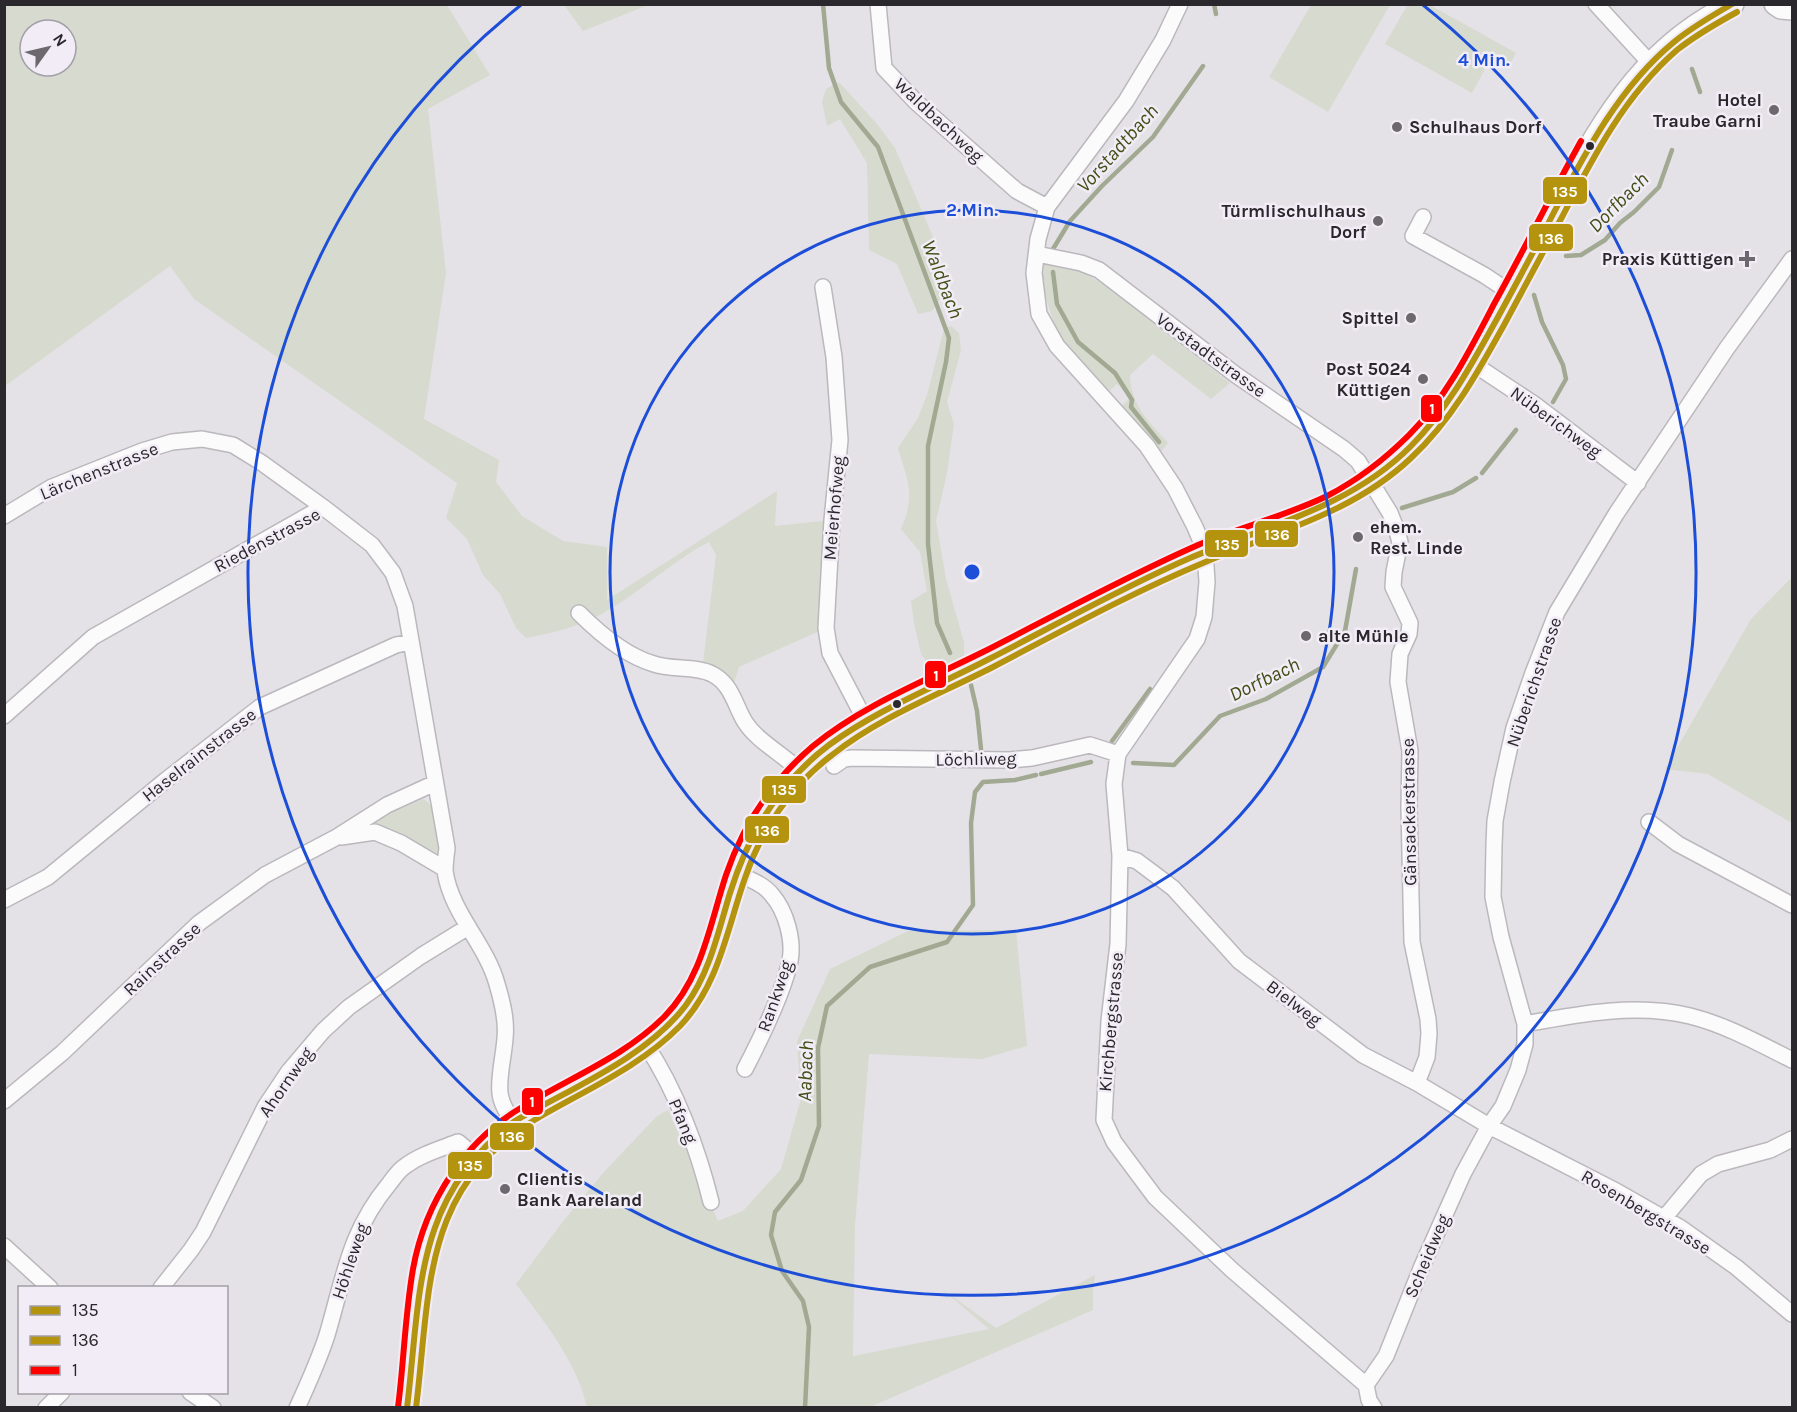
<svg xmlns="http://www.w3.org/2000/svg" width="1797" height="1412" font-family="Karla,sans-serif">
<style>
.green{fill:#d7dace;fill-rule:evenodd}
.lines{fill:none;stroke-linecap:round;stroke-linejoin:round}
.stream{stroke:#a2a992;stroke-width:4.5}
.street-casing{stroke:#bbb8bd;stroke-width:18}
.secondary-casing{stroke:#bbb8bd;stroke-width:24}
.street{stroke:#fbfbfb;stroke-width:15}
.secondary{stroke:#fbfbfb;stroke-width:21}
.bus-1-casing{stroke:#f2ecf7;stroke-width:10}
.bus-2-casing{stroke:#f2ecf7;stroke-width:10}
.bus-3-casing{stroke:#f2ecf7;stroke-width:10}
.bus-1{stroke:#b4930f;stroke-width:6}
.bus-2{stroke:#b4930f;stroke-width:6}
.bus-3{stroke:#f00;stroke-width:6}
.ring{fill:none;stroke:#1d4ed8;stroke-width:3}
.poi-dot{fill:#6b696d;stroke:#f2ecf7;stroke-width:2}
.bus-dot{fill:#2a282c;stroke:#f2ecf7;stroke-width:2}
.labels{text-anchor:middle;stroke-width:5;stroke-linejoin:round;paint-order:stroke}
.poi-label{font-size:18px;font-weight:bold;fill:#2a282c;stroke:#f2ecf7;text-anchor:end}
.street-label{font-size:18px;fill:#2a282c;stroke:#f2ecf7}
.water-label{font-size:20px;font-style:italic;fill:#404f14;stroke:#f2ecf7}
.centre{fill:#1d4ed8;stroke:#f2ecf7;stroke-width:3}
.ring-label{font-size:18px;text-anchor:middle;font-weight:bold;fill:#1d4ed8;stroke:#f2ecf7;stroke-width:5;stroke-linejoin:round;paint-order:stroke}
.line-badge{stroke:#f2ecf7;stroke-width:2}
.badge-label{font-size:16px;text-anchor:middle;font-weight:bold;fill:#fff}
</style>
<rect width="100%" height="100%" fill="#e5e2e7"/>
<!-- green -->
<path class="green" d="M1408 4 1430 5 1516 53 1510 64 1493 54 1472 93 1385 44Z
M5 5H447L490 75 428 109 446 273 424 419 499 460 496 482 522 516 563 541 607 547V600L777 491 775 526 832 520 826 628 739 667 731 693 702 672 716 555 709 542C672 561 642 591 605 612 583 625 551 634 526 638L516 628 500 594 483 575 467 539 446 518 457 483 194 299 170 266 5 386ZM30 30H66V66H30Z
M564 5H648L583 31Z
M1311 5H1390L1328 112 1269 77Z
M839 82 878 125 895 148 939 251 946 290 932 311 918 314 897 264 869 250 867 163 840 119 827 126 822 102 826 89Z
M1059 264 1076 269 1110 288 1230 383 1211 399 1153 354 1130 375C1131 406 1148 420 1168 443L1160 453 1121 407 1130 398 1117 384 1107 393 1057 333 1042 285 1044 265Z
M951 326 959 333 961 350 947 402 954 424 947 473 936 521 946 579 964 642V656L949 669 934 671 921 654 914 623 911 601 927 591 920 552 901 529C916 493 908 483 898 448L918 418 927 395 944 329Z
M1792 577V823L1708 774 1665 769 1751 619Z
M423 799C438 806 438 832 441 847L439 853 433 854 407 837 376 825V819Z
M1016 930 1027 1046 982 1059 869 1054 855 1226 853 1356 989 1329 941 1288 996 1328 1095 1275 1093 1289V1310L870 1407 587 1408C578 1363 543 1320 516 1284L561 1224 603 1173 657 1116 668 1110 718 1221 743 1211 781 1169 801 1099 797 1041 830 969 908 931Z"/>
<g class="lines">
<!-- stream -->
<path class="stream" d="M823 4 829 68 841 102 878 147 949 338 946 362 928 446V544L937 623 950 653
M1214 4 1216 14
M1692 69 1700 92
M1053 249 1070 221 1102 186 1153 137 1203 66
M1566 256 1581 255 1605 240 1620 223 1634 212 1659 187 1672 150
M1053 272 1057 304 1078 342 1115 373 1132 400 1131 407 1159 442
M1534 295 1542 322 1563 365 1566 379 1553 402
M1482 473 1516 430
M1402 508 1453 492 1476 478
M971 685 977 711 981 749
M1112 741 1150 689
M1133 763 1174 765 1220 716 1266 699 1323 667 1345 631 1356 569
M1041 774 1091 762
M805 1408 809 1327 803 1301 782 1271 771 1235 775 1212 801 1180 819 1126 818 1048 827 1006 870 967 947 942 973 905 971 823 975 792 983 782 1015 780 1036 775"/>
<!-- street casing -->
<g class="street-casing">
<path id="street" d="M878 4 884 68 916 102 1017 191 1047 207
M1180 4 1163 40 1126 101 1047 207 1038 239 1034 273 1039 314 1057 346 1147 446 1175 488 1195 527 1205 551 1207 582 1204 617 1197 639 1118 754 1114 784 1120 856 1118 944 1109 1021 1104 1120 1114 1142 1155 1197 1232 1270 1366 1385 1369 1400 1374 1408
M1596 4 1650 63
M1423 217 1413 236 1484 275 1511 293
M1037 254 1081 263 1099 270 1236 375 1344 449 1358 461 1390 513 1396 528 1400 542 1394 572 1393 587 1410 623 1409 634 1400 654 1398 682 1410 751 1409 808 1412 942 1428 1019 1429 1034 1427 1057 1417 1083
M823 287 834 357 840 440 832 520 826 628 830 653 866 722
M1472 363 1534 404 1638 483
M4 516 52 487 142 451 172 442 202 439 233 445 262 463 323 507
M579 613C599 633 626 656 654 664 671 670 697 666 712 674 732 684 735 706 745 722 757 741 784 755 800 771
M4 716 93 637 323 507 372 545 393 573 405 606 447 848C446 856 445 864 445 871 451 913 486 944 497 984 502 1001 507 1020 505 1038 504 1055 498 1078 500 1093 501 1104 508 1114 513 1122
M834 766 844 759 852 758 1009 760 1032 758 1090 745 1118 754
M1649 822 1678 844 1792 905
M341 837 375 832 401 843 445 869
M1120 856 1137 861 1173 888 1239 961 1363 1055 1417 1083 1489 1126 1616 1191 1681 1228 1736 1267 1792 1314
M736 874C748 878 764 884 772 895 786 911 794 940 790 961 783 994 761 1038 745 1069
M4 900 48 877 166 780 260 707 396 645 411 642
M1525 1024C1579 1014 1636 1003 1690 1016 1726 1025 1760 1044 1792 1060
M646 1045C676 1090 698 1149 711 1202
M4 1101 62 1053 199 923 265 875 335 838 387 805 435 783
M1664 1218 1701 1174 1718 1164 1770 1150 1792 1139
M4 1246 50 1288
M161 1288 191 1250 203 1232 265 1107 289 1071 323 1031 349 1007 421 956 468 927
M1366 1385 1386 1356 1422 1266 1463 1174 1489 1126 1503 1106 1518 1070 1525 1044V1024L1501 937 1493 897 1494 845 1495 821 1502 782 1514 728 1533 673 1557 612 1616 514 1727 348 1792 259
M190 1392 213 1408
M46 1408 62 1392
M297 1408C308 1384 319 1360 327 1335 344 1278 349 1232 389 1184 393 1179 398 1171 404 1167 419 1155 440 1149 458 1142L476 1157"/>
</g>
<!-- secondary casing -->
<g class="secondary-casing">
<path id="secondary" d="M1775 4 1781 8 1792 9
M407 1408C411 1377 414 1346 417 1316 419 1299 420 1281 423 1265 435 1210 467 1152 515 1121 569 1087 622 1068 670 1023 711 985 719 924 736 875 752 828 784 780 823 750 871 712 930 689 985 661 1057 624 1129 583 1205 552 1274 523 1340 510 1397 459 1437 424 1462 381 1488 335 1509 296 1530 257 1551 218 1596 130 1640 48 1733 4"/>
</g>
<!-- street -->
<use href="#street" class="street"/>
<!-- secondary -->
<use href="#secondary" class="secondary"/>
<!-- bus-1 casing -->
<g class="bus-1-casing">
<path id="bus-1" d="M407 1408C421 1294 413 1197 515 1121 571 1088 646 1058 686 1005 710 972 718 932 730 893 748 835 780 782 829 745 878 709 935 687 989 659 1056 625 1121 588 1190 558 1267 526 1351 507 1411 446 1448 409 1473 362 1498 317 1516 284 1534 251 1551 218 1584 155 1618 88 1674 42 1692 27 1712 16 1732 4"/>
</g>
<!-- bus-2 casing -->
<g class="bus-2-casing">
<path id="bus-2" d="M416 1408C431 1286 421 1184 543 1115 590 1088 642 1065 680 1026 719 985 727 929 745 878 761 830 791 786 832 755 880 717 938 695 993 667 1062 631 1131 593 1203 563 1275 532 1352 514 1411 458 1451 421 1478 372 1504 325 1523 289 1543 253 1562 217 1593 157 1625 95 1677 50 1696 35 1717 23 1737 12"/>
</g>
<!-- bus-3 casing -->
<g class="bus-3-casing">
<path id="bus-3" d="M398 1407C404 1361 405 1314 413 1269 425 1202 465 1140 524 1106 571 1077 624 1057 664 1017 702 979 710 924 726 875 743 825 773 780 813 746 863 705 925 681 983 652 1054 616 1125 577 1198 545 1240 527 1286 516 1327 496 1358 480 1385 459 1409 435 1446 398 1470 350 1494 304 1524 250 1551 195 1581 141"/>
</g>
<!-- bus-1 -->
<use href="#bus-1" class="bus-1"/>
<!-- bus-2 -->
<use href="#bus-2" class="bus-2"/>
<!-- bus-3 -->
<use href="#bus-3" class="bus-3"/>
</g>
<!-- distance rings -->
<g class="ring">
<circle cx="972" cy="572" r="362"/>
<path d="M1423 5A724 724 0 1 1 521 5"/>
</g>
<!-- markers -->
<g class="poi-dot">
<circle cx="1774" cy="110" r="6"/>
<circle cx="1397" cy="127" r="6"/>
<circle cx="1378" cy="221" r="6"/>
<path d="M1744 250h6v6h6v6h-6v6h-6v-6h-6v-6h6z"/>
<circle cx="1411" cy="318" r="6"/>
<circle cx="1423" cy="379" r="6"/>
<circle cx="1358" cy="537" r="6"/>
<circle cx="1306" cy="636" r="6"/>
<circle cx="505" cy="1189" r="6"/>
</g>
<g class="bus-dot">
<circle cx="1590" cy="146" r="5"/>
<circle cx="897" cy="704" r="5"/>
</g>
<g class="labels">
<!-- poi labels -->
<g class="poi-label">
<text x="1762" y="106">Hotel<tspan x="1762" dy="21">Traube Garni</tspan></text>
<text x="1409" y="133" text-anchor="start">Schulhaus Dorf</text>
<text x="1366" y="217">Türmlischulhaus<tspan x="1366" dy="21">Dorf</tspan></text>
<text x="1734" y="265">Praxis Küttigen</text>
<text x="1399" y="324">Spittel</text>
<text x="1411" y="375">Post 5024<tspan x="1411" dy="21">Küttigen</tspan></text>
<text x="1370" y="533" text-anchor="start">ehem.<tspan x="1370" dy="21">Rest. Linde</tspan></text>
<text x="1318" y="642" text-anchor="start">alte Mühle</text>
<text x="517" y="1185" text-anchor="start">Clientis<tspan x="517" dy="21">Bank Aareland</tspan></text>
</g>
<!-- street labels -->
<g class="street-label">
<text transform="translate(939 120) rotate(43)" y="6">Waldbachweg</text>
<text transform="translate(1211 355) rotate(36)" y="6">Vorstadtstrasse</text>
<text transform="translate(1556 422) rotate(36)" y="6">Nüberichweg</text>
<text transform="translate(99 471) rotate(-22)" y="6">Lärchenstrasse</text>
<text transform="translate(834 508) rotate(-85)" y="6">Meierhofweg</text>
<text transform="translate(267 540) rotate(-28)" y="6">Riedenstrasse</text>
<text transform="translate(1534 682) rotate(-71)" y="6">Nüberichstrasse</text>
<text transform="translate(199 755) rotate(-38)" y="6">Haselrainstrasse</text>
<text transform="translate(976 759) rotate(-1)" y="6">Löchliweg</text>
<text transform="translate(1409 812) rotate(-91)" y="6">Gänsackerstrasse</text>
<text transform="translate(162 959) rotate(-43)" y="6">Rainstrasse</text>
<text transform="translate(775 996) rotate(-71)" y="6">Rankweg</text>
<text transform="translate(1294 1003) rotate(37)" y="6">Bielweg</text>
<text transform="translate(1111 1022) rotate(-85)" y="6">Kirchbergstrasse</text>
<text transform="translate(286 1082) rotate(-55)" y="6">Ahornweg</text>
<text transform="translate(683 1121) rotate(67)" y="6">Pfang</text>
<text transform="translate(1646 1212) rotate(31)" y="6">Rosenbergstrasse</text>
<text transform="translate(1427 1256) rotate(-67)" y="6">Scheidweg</text>
<text transform="translate(350 1261) rotate(-71)" y="6">Höhleweg</text>
</g>
<!-- water labels -->
<g class="water-label">
<text transform="translate(1117 148) rotate(-48)" y="7">Vorstadtbach</text>
<text transform="translate(1618 202) rotate(-45)" y="7">Dorfbach</text>
<text transform="translate(943 279) rotate(69)" y="7">Waldbach</text>
<text transform="translate(1264 679) rotate(-26)" y="7">Dorfbach</text>
<text transform="translate(805 1071) rotate(-88)" y="7">Aabach</text>
</g>
</g>
<circle cx="972" cy="572" r="9" class="centre"/>
<g class="ring-label">
<text x="1484" y="66">4 Min.</text>
<text x="972" y="216">2 Min.</text>
</g>
<g class="line-badge">
<rect x="1542" y="176" width="46" height="29" rx="6" fill="#b4930f"/>
<rect x="1528" y="223" width="46" height="29" rx="6" fill="#b4930f"/>
<rect x="1420" y="394" width="23" height="29" rx="6" fill="#f00"/>
<rect x="1254" y="520" width="45" height="28" rx="6" fill="#b4930f"/>
<rect x="1204" y="529" width="45" height="29" rx="6" fill="#b4930f"/>
<rect x="924" y="660" width="23" height="29" rx="6" fill="#f00"/>
<rect x="761" y="775" width="46" height="29" rx="6" fill="#b4930f"/>
<rect x="744" y="815" width="46" height="29" rx="6" fill="#b4930f"/>
<rect x="521" y="1087" width="23" height="29" rx="6" fill="#f00"/>
<rect x="489" y="1122" width="46" height="29" rx="6" fill="#b4930f"/>
<rect x="447" y="1151" width="46" height="29" rx="6" fill="#b4930f"/>
</g>
<g class="badge-label">
<text x="1565" y="197">135</text>
<text x="1551" y="244">136</text>
<text x="1432" y="414">1</text>
<text x="1277" y="540">136</text>
<text x="1227" y="550">135</text>
<text x="936" y="681">1</text>
<text x="784" y="795">135</text>
<text x="767" y="836">136</text>
<text x="532" y="1107">1</text>
<text x="512" y="1142">136</text>
<text x="470" y="1171">135</text>
</g>
<!-- border -->
<rect width="1797" height="1412" fill="none" stroke="#2a282c" stroke-width="12"/>
<!-- legend -->
<rect x="18" y="1286" width="210" height="108" fill="#f2ecf7" stroke="#a29ea6" stroke-width="1.5"/>
<rect x="30" y="1306" width="30" height="9" fill="#b4930f" stroke="#a29ea6" stroke-width="1.5"/>
<text x="72" y="1316" font-size="18" fill="#2a282c">135</text>
<rect x="30" y="1336" width="30" height="9" fill="#b4930f" stroke="#a29ea6" stroke-width="1.5"/>
<text x="72" y="1346" font-size="18" fill="#2a282c">136</text>
<rect x="30" y="1366" width="30" height="9" fill="#ff0000" stroke="#a29ea6" stroke-width="1.5"/>
<text x="72" y="1376" font-size="18" fill="#2a282c">1</text>
<!-- north arrow -->
<g transform="translate(48 48) rotate(56)"><circle r="28" fill="#f2ecf7" stroke="#a29ea6" stroke-width="1.5"/>
<path d="M0-4.5L10 22L0 15L-10 22Z" fill="#6b696d"/>
<text y="-9" font-size="16" font-weight="bold" text-anchor="middle" fill="#2a282c">N</text>
</g>
</svg>
